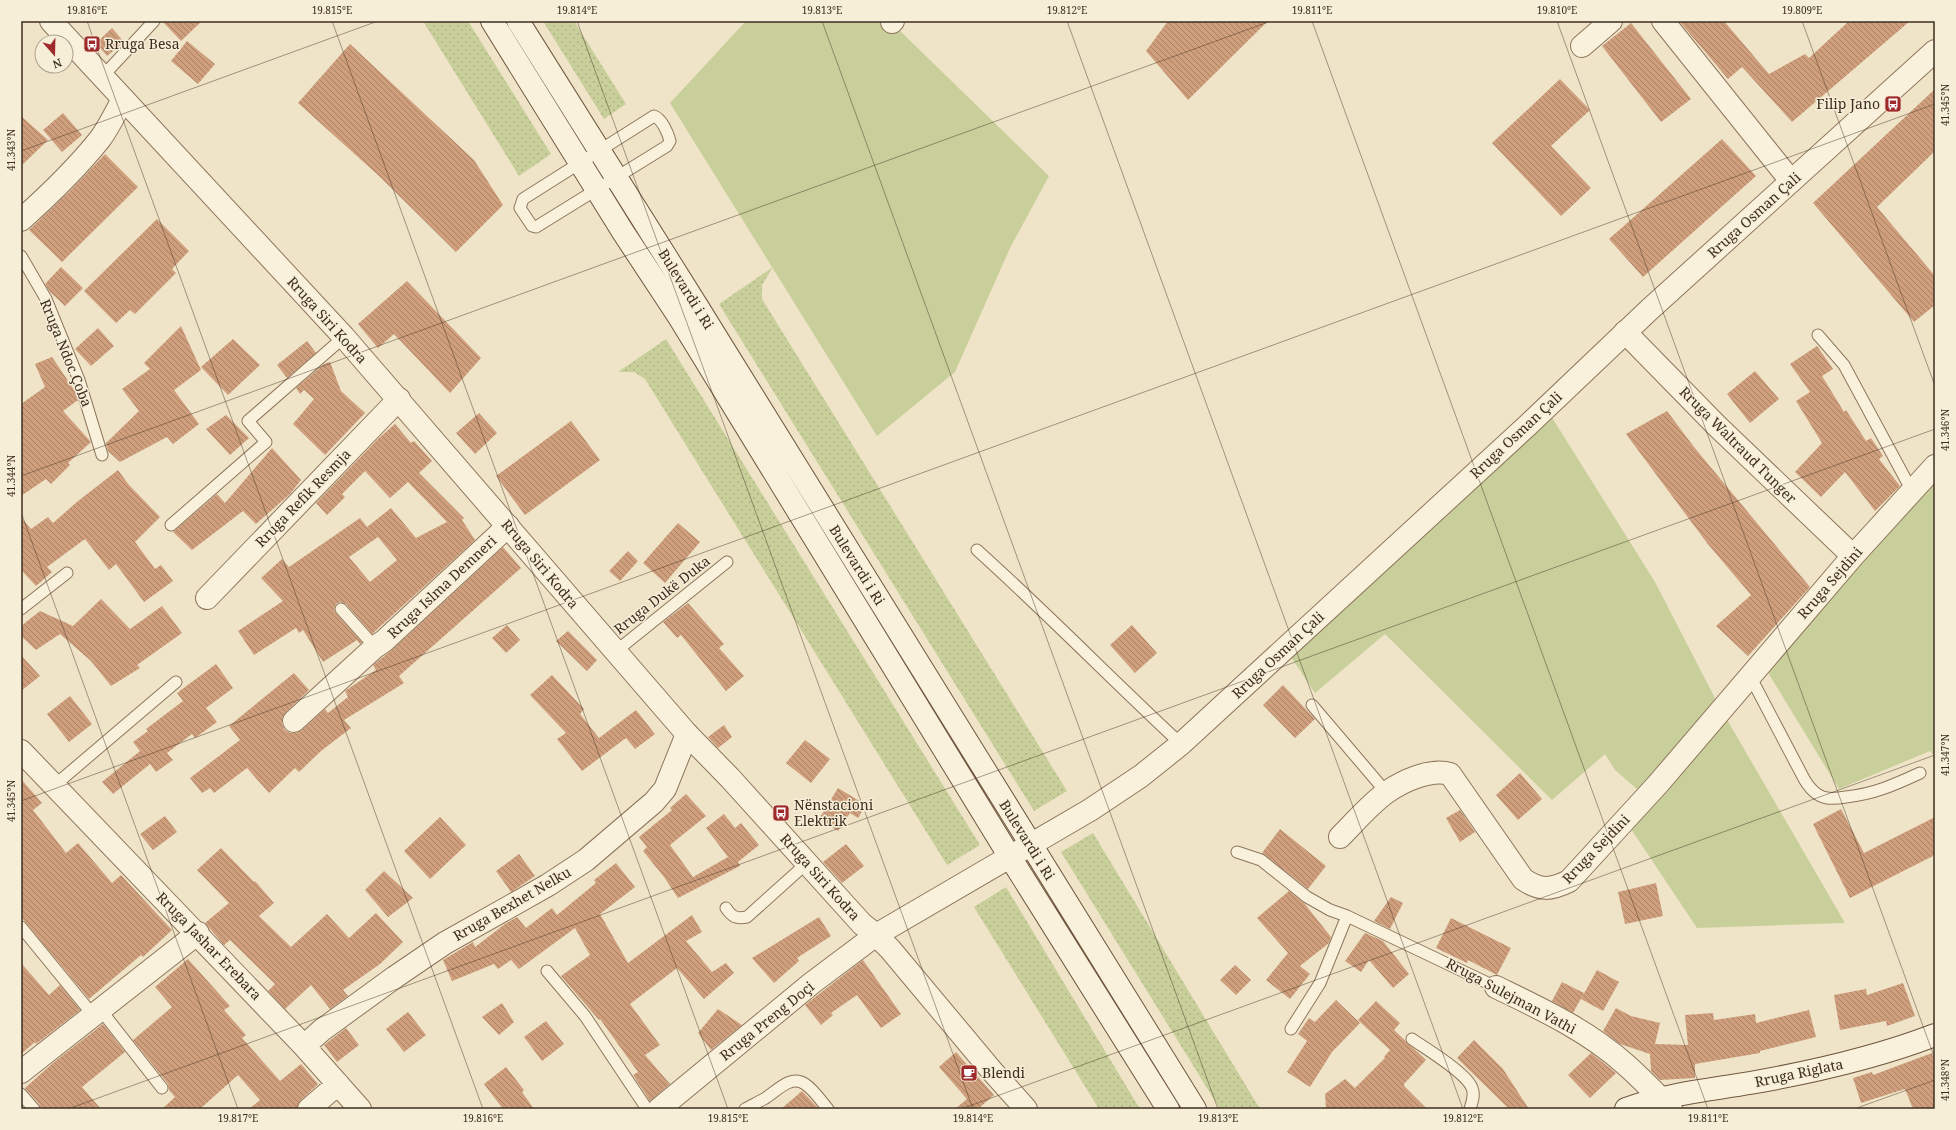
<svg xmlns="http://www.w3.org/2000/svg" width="1956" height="1130" font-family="'Noto Serif',serif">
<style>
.green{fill:#c9cf9b}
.park{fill:url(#park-dots)}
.building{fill:url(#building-back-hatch);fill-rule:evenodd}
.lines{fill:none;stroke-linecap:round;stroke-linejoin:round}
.service-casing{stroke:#8d765c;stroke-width:13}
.minor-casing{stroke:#8d765c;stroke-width:24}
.tertiary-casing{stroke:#8d765c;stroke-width:24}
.secondary-casing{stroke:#6f573f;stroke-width:24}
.service{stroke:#faf1dc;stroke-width:11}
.minor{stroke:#faf1dc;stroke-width:22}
.tertiary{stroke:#faf1dc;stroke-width:22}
.secondary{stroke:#faf1dc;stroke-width:22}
.ticks{fill:none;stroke:#3d2e20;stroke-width:1;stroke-opacity:0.45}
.labels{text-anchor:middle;stroke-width:3;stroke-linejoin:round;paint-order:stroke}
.poi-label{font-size:14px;fill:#3d2e20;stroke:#f7eed8;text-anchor:start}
.street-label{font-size:14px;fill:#3d2e20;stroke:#f7eed8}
.neatline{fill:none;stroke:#3d2e20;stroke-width:1.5}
.ticks-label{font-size:10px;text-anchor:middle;fill:#3d2e20}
</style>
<defs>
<pattern id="park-dots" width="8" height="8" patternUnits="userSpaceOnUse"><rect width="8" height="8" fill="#c9cf9b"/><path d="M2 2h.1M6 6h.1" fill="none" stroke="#aeb285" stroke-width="1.8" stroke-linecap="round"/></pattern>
<pattern id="building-back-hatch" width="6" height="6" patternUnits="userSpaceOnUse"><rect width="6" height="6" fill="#cf9f7d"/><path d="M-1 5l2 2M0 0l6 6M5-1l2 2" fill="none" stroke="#a98266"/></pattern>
</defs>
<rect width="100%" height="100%" fill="#f0e4c8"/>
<!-- green -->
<path class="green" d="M746 21H890L1049 176 1010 248 955 372 877 436 670 103Z
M1546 408 1655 582 1718 704 1845 923 1697 928 1629 826 1652 802 1615 770 1605 754 1552 800 1385 634 1315 693 1287 651Z
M1935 476V757L1930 751 1839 789 1767 671Z"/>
<!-- park -->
<path class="park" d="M423 21H468L551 154 519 176Z
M543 21H574L626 104 604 119Z
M773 267 762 285V299L1067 791 1034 811 719 304Z
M666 339 980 845 947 865 645 379 634 372H618Z
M1093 833 1260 1109H1220L1061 852Z
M1006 887 1140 1109H1099L974 907Z"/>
<!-- building -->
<path class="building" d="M162 21H202L181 41Z
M1168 21H1268L1188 100 1146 51Z
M1679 21H1724L1769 74 1805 54 1809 58 1849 21H1910L1792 122 1742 67 1728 79Z
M1631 23 1691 99 1661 122 1602 46Z
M112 28 124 42 107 56 96 43Z
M187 41 215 64 198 84 171 61Z
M350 44 474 160 503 205 456 252 379 176 298 103Z
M1560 79 1590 110 1551 146 1591 188 1561 216 1492 143Z
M1935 89V151L1877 207 1935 276V305L1914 322 1813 203Z
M63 113 82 135 62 152 43 130Z
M21 116 48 140 21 166Z
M1722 139 1756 176 1643 277 1609 239Z
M105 154 138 187 62 262 29 230 71 190Z
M157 219 189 251 172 269 176 273 135 314 130 310 116 323 84 291Z
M61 267 83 288 65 306 50 292 45 284Z
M407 281 481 358 450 393 394 334 378 348 358 324Z
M181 326 201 370 174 390 199 424 173 444 167 437 120 462 108 451 106 443 139 411 122 389 150 369 144 363Z
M98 328 114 346 91 366 75 349Z
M233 339 260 365 228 395 201 367Z
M307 341 316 353 287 378 277 365Z
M1817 346 1833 369 1822 376 1844 412 1846 410 1866 441 1871 438 1883 456 1879 459 1900 486 1875 511 1845 472 1821 497 1795 472 1822 443 1796 401 1810 392 1790 364Z
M52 357 75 391 78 400 63 411 91 442 68 463 70 465 51 484 46 479 21 496V404L45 387 35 364Z
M330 362 341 391 365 413 325 455 293 424 314 399 304 390 300 394 296 388 324 364Z
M1755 371 1779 399 1750 423 1727 394Z
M1667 411 1694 447 1810 587 1748 656 1716 626 1751 595 1707 543 1626 434Z
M479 413 497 433 475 454 456 433Z
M226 415 249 438 230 455 206 429Z
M571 421 600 460 525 515 496 476Z
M395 424 411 443 414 441 432 461 419 473 464 518 462 520 475 540 372 634 346 604 340 602 336 604 334 610 336 613 362 642 360 644 357 640 323 662 303 630 299 633 296 628 254 655 238 631 283 601 261 578 282 559 289 567 360 518 367 527 391 508 416 538 447 522 408 482 390 498 365 471 342 494 345 497 327 515 316 503 379 438ZM378 537 397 560 370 582 349 557Z
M272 448 301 480 290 494 256 524 243 511 192 550 173 532 217 494 225 503Z
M118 470 129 485 160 517 135 542 155 569 161 565 173 581 144 602 116 564 109 570 85 539 47 567 52 572 36 586 21 570V518L31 529 48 517 53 523 78 501Z
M678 523 700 542 665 583 643 563Z
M503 547 521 568 399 676 404 683 344 720 351 728 321 751 299 772 295 768 269 793 247 768 214 793 210 788 202 793 190 778 240 740 229 726 294 673 309 690 286 712 282 718V724L285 730 290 733H296L302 730 325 709 328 713 348 697 345 691 376 670 373 665 392 650Z
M628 551 638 561 620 581 609 571Z
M101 599 130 629 162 606 182 633 137 665 140 668 111 686 91 661 60 634 36 650 21 636V626L40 611 73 626Z
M688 603 724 644 719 648 744 676 726 691 681 635 677 638 663 622Z
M507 625 520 640 506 653 492 638Z
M1132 625 1157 653 1135 673 1110 645Z
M568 631 597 660 587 671 556 641Z
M21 655 40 676 21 691Z
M216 664 233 688 206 708 217 722 195 738 192 734 167 753 173 760 156 772 150 764 113 794 102 782 140 751 133 742 148 731 146 729 183 701 177 693Z
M552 675 584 709 580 714 599 738 636 710 655 734 635 749 626 738 582 771 557 739 566 733 530 695Z
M1283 685 1315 719 1295 738 1263 705Z
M70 696 92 724 69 742 47 714Z
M724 725 732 737 718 748 708 737Z
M805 740 830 759 811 783 786 763Z
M1520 773 1542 799 1518 820 1496 795Z
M21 779 42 803 33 810 66 853 78 843 112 883 121 875 172 930 143 957 141 955 89 999 21 917Z
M838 788 866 805 858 818 850 813 838 831 819 819Z
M686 794 706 816 670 845 693 877 728 857 706 828 724 814 735 828 741 823 759 845 738 862 740 866 678 898 664 877 643 851 647 847 639 837 672 810 670 808Z
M1841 809 1864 853 1935 817V855L1850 898 1813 824Z
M1460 810 1475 832 1460 842 1446 818Z
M165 816 177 832 153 850 140 834Z
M440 817 466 845 430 879 404 851Z
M1280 829 1326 866 1308 889 1262 853Z
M846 844 864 866 842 883 823 862Z
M221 848 254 882 255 881 274 903 259 916 291 947 327 914 349 938 376 913 403 942 380 964 343 990 348 996 330 1009 311 985 285 1009 268 991 275 984 230 940 224 945 205 923 229 903 197 870Z
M519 854 535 876 511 892 496 871Z
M616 863 635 887 600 914 628 963 692 915 702 932 686 941 712 972 726 963 734 973 704 999 677 968 630 1004 660 1045 645 1055 670 1084 650 1101 633 1075 638 1072 600 1019 599 1020 561 976 590 955 575 928 519 969 511 960 498 969 494 964 452 981 443 960 473 942 475 947 505 924 517 917 526 928 552 908 557 915 596 883 594 880Z
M384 871 413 898 388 917 365 890Z
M1656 883 1663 916 1625 924 1618 892Z
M1289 891 1304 903 1331 937 1329 943 1300 966 1310 974 1290 999 1266 980 1288 953 1257 918Z
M1391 897 1403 903 1390 929 1374 921Z
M819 917 831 936 797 958 799 961 774 983 752 958Z
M1451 918 1511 948 1497 975 1468 960 1467 963 1436 948Z
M1365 933 1383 941 1409 974 1393 988 1369 960 1361 972 1345 961Z
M188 959 230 1006 224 1010 246 1035 242 1038 280 1081 301 1064 318 1084 301 1100 297 1109H249L260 1100 238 1075 200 1109H162L175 1097 169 1090 168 1084 133 1040 172 1007 155 987Z
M863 960 901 1014 881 1028 857 995 831 1013 833 1015 821 1025 805 1005Z
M21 963 49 995 60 985 80 1010 36 1044 35 1042 21 1054Z
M1235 965 1251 980 1236 995 1220 980Z
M1597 970 1619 982 1603 1011 1581 999Z
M1562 982 1584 993 1573 1013 1552 1001Z
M1903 983 1915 1016 1887 1026 1886 1021 1840 1030 1834 995 1866 989 1867 995Z
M1336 1000 1360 1023 1332 1052 1310 1087 1287 1072 1307 1041 1298 1034 1309 1018 1315 1022Z
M1376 1001 1400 1023 1394 1030 1426 1060 1404 1084V1086L1427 1109H1326L1325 1094 1345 1079 1355 1088 1385 1058 1384 1057 1390 1050 1358 1020Z
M502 1003 514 1022 499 1035 482 1017Z
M1616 1008 1631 1016 1660 1023 1655 1044 1688 1045 1685 1015 1713 1013 1714 1020 1755 1014 1756 1023 1809 1010 1816 1037 1760 1051V1053L1695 1064V1078L1660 1080 1651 1071 1650 1054 1620 1044 1603 1031Z
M718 1009 742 1025 711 1050 698 1033Z
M408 1012 426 1035 404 1052 386 1029Z
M546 1021 564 1044 542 1061 524 1037Z
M103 1024 125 1052 82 1087 101 1109H41L39 1104 25 1088 53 1063Z
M346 1028 359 1045 337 1062 324 1045Z
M1474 1040 1503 1069 1529 1109H1509L1457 1058Z
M956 1052 994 1095 978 1109H955L967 1099 939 1067Z
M1591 1053 1616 1073 1590 1098 1568 1075Z
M1932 1053 1935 1062V1109H1913L1905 1089 1861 1103 1853 1078 1872 1072 1873 1075Z
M506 1067 524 1090 522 1092 534 1109H503L484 1084Z
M802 1091 819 1109H781Z"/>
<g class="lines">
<!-- service casing -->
<g class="service-casing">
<path id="service" d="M102 77 154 21
M654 116C662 119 668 133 670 141L667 146 536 227 532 226 520 208 523 199Z
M21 256 46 299 79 380 102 455
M1818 335 1844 365 1912 491
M171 525 266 442 248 421 344 337
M977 550C1047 613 1112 680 1181 744
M21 609 67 573
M341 609 375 647
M615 652 727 562
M1750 676 1802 775C1807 785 1815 796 1827 798 1833 799 1840 798 1846 797 1874 794 1894 785 1920 773
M1312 705 1386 792
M55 785 176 682
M1237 852 1261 860 1307 897 1330 910 1347 916 1496 987
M726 908C732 917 736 919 747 917L807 863
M21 927 93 1015
M547 971 585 1016 647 1109
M100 1009 162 1088
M1291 1029 1320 983 1347 916
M1412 1039C1426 1049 1467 1073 1472 1088 1475 1095 1472 1102 1470 1109
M21 1094 34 1109
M745 1109C751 1106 758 1102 764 1099 776 1092 790 1074 805 1084 814 1090 821 1101 828 1109"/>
</g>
<!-- minor casing -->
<g class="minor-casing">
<path id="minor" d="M1663 21 1791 181
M892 22 893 21
M1582 46 1611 21
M21 220C49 195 77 168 100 139 109 127 116 112 123 99
M1625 332 1716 425 1853 556
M207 598 399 399
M294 721 375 647 384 641 508 526
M21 751 304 1046 360 1109
M1340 837C1355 822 1370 804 1387 792 1403 781 1431 768 1450 774L1523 879C1540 891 1551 890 1569 881L1658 784 1853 556 1935 466
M1496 987C1541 1009 1587 1030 1625 1064 1641 1078 1656 1094 1671 1109
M304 1046 322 1030 395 977 445 943 548 885 586 860 654 802 665 789 687 734
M21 1072 198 933
M309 1109 338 1084
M659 1109 812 983 876 935 890 949 992 1071 1026 1109"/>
</g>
<!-- tertiary casing -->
<g class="tertiary-casing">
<path id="tertiary" d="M51 21 344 337 687 734 730 778 862 924 876 935 1090 810 1141 776 1181 744 1528 425 1649 310 1935 51"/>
</g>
<!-- secondary casing -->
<g class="secondary-casing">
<path id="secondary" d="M492 21 623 232 679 317 1010 857 1168 1109
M518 21 697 306 1195 1109
M1626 1109C1666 1094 1709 1090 1750 1083 1813 1072 1875 1058 1935 1035"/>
</g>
<!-- service -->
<use href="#service" class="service"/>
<!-- minor -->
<use href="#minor" class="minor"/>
<!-- tertiary -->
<use href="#tertiary" class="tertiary"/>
<!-- secondary -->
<use href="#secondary" class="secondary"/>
</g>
<!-- ticks -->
<path class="ticks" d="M87 21 483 1109M332 21 728 1109M577 21 973 1109M822 21 1218 1109M1067 21 1463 1109M1312 21 1708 1109M1557 21 1935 1059M1802 21 1935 386M21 151 378 21M21 476 1271 21M21 512 238 1109M21 801 1935 104M68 1109 1935 429M961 1109 1935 755M1854 1109 1935 1080"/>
<!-- icons -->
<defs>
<g id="bus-square" transform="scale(0.9)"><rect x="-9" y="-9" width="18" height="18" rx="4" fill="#9e2a2b" stroke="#f7eed8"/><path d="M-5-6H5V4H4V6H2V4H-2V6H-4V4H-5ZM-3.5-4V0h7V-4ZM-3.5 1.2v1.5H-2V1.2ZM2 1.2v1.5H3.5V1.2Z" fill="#fff"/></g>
<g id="cafe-square" transform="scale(0.9)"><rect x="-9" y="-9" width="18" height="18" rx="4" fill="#9e2a2b" stroke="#f7eed8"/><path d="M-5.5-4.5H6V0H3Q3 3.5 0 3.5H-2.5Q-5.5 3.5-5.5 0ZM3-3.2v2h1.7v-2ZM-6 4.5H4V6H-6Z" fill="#fff"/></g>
</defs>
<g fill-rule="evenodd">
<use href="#bus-square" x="92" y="44"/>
<use href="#bus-square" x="1893" y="104"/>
<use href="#bus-square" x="781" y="813"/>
<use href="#cafe-square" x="969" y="1073"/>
</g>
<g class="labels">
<!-- poi labels -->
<g class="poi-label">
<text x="105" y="49">Rruga Besa</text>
<text x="1880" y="109" text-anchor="end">Filip Jano</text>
<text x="794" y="810">Nënstacioni<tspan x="794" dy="16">Elektrik</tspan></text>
<text x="982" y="1078">Blendi</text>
</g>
<!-- street labels -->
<g class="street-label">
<text transform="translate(1754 215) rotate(-42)" y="5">Rruga Osman Çali</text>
<text transform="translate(686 289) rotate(58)" y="5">Bulevardi i Ri</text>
<text transform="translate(327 320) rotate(48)" y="5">Rruga Siri Kodra</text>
<text transform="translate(66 353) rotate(68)" y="5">Rruga Ndoc Çoba</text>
<text transform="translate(1516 435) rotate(-43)" y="5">Rruga Osman Çali</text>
<text transform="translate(1738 445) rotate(45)" y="5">Rruga Waltraud Tunger</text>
<text transform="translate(303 498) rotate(-46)" y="5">Rruga Refik Resmja</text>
<text transform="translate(540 564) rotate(50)" y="5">Rruga Siri Kodra</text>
<text transform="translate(857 565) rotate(58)" y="5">Bulevardi i Ri</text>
<text transform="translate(1830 583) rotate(-49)" y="5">Rruga Sejdini</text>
<text transform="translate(442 587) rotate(-43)" y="5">Rruga Islma Demneri</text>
<text transform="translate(662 595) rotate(-38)" y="5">Rruga Dukë Duka</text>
<text transform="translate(1278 655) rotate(-43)" y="5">Rruga Osman Çali</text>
<text transform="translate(1027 840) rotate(58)" y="5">Bulevardi i Ri</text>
<text transform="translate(1596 849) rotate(-46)" y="5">Rruga Sejdini</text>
<text transform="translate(820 877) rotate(48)" y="5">Rruga Siri Kodra</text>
<text transform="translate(512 904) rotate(-30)" y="5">Rruga Bexhet Nelku</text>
<text transform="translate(209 946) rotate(46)" y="5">Rruga Jashar Erebara</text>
<text transform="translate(1511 996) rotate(28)" y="5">Rruga Sulejman Vathi</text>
<text transform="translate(767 1021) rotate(-39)" y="5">Rruga Preng Doçi</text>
<text transform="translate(1799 1073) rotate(-12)" y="5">Rruga Riglata</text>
</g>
</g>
<!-- border -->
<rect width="1956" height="1130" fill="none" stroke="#f7eed8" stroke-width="44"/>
<!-- north arrow -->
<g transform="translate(54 54) rotate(160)"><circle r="19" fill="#f7eed8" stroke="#ada18e"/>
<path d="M0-3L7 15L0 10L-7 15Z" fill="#9e2a2b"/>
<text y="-6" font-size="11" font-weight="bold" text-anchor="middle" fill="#3d2e20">N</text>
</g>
<rect x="22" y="22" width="1912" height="1086" class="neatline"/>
<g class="ticks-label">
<text x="87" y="14">19.816°E</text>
<text x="332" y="14">19.815°E</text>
<text x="577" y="14">19.814°E</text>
<text x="822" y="14">19.813°E</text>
<text x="1067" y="14">19.812°E</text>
<text x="1312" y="14">19.811°E</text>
<text x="1557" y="14">19.810°E</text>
<text x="1802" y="14">19.809°E</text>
<text transform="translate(1945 105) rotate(-90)" y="4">41.345°N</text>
<text transform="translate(11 150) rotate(-90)" y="4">41.343°N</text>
<text transform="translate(1945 430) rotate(-90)" y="4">41.346°N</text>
<text transform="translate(11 476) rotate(-90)" y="4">41.344°N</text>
<text transform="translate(1945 755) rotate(-90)" y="4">41.347°N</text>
<text transform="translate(11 801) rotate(-90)" y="4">41.345°N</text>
<text transform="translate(1945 1080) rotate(-90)" y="4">41.348°N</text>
<text x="238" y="1122">19.817°E</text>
<text x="483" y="1122">19.816°E</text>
<text x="728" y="1122">19.815°E</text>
<text x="973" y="1122">19.814°E</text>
<text x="1218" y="1122">19.813°E</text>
<text x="1463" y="1122">19.812°E</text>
<text x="1708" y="1122">19.811°E</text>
</g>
</svg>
